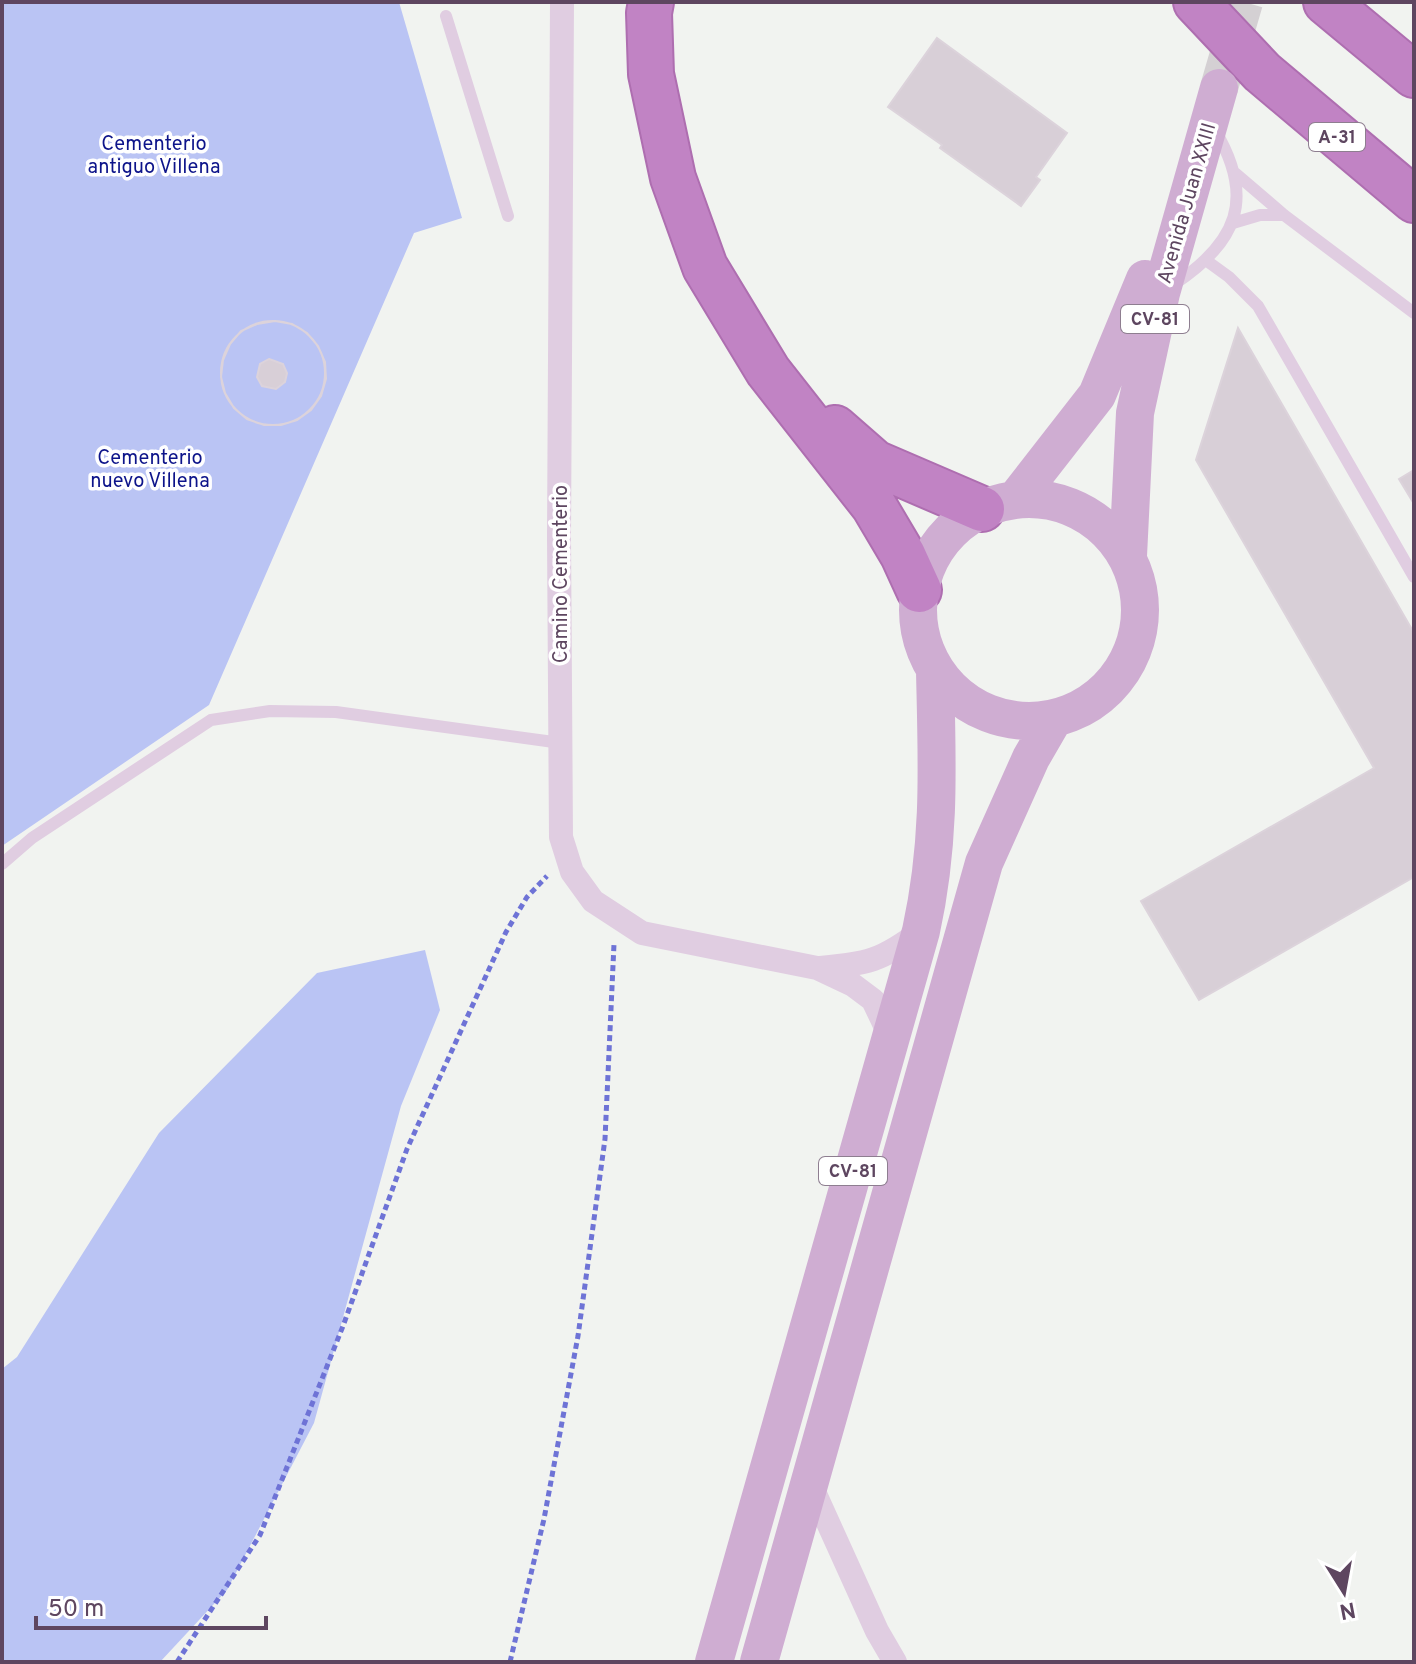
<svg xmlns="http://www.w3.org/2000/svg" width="1416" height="1664" font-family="Overpass,sans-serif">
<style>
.green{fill:#bac4f4}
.building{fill:#d8cfd7;stroke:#dcd3db;stroke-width:2;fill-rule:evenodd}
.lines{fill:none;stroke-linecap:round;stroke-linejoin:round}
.primary-tunnel{stroke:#d4d0d3;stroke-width:38;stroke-dasharray:38 19;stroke-linecap:butt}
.highway-casing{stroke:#ae6eb0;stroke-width:48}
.path{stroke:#6e73d6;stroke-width:5;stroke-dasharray:6 4;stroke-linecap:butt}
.lane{stroke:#e0cde1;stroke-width:12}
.street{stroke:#e0cde1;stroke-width:24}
.primary{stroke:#cfadd2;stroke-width:38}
.highway{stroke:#c183c4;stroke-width:44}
.labels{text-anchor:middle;stroke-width:7;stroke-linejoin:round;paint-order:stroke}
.shield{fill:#fff;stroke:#8e7e90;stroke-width:2}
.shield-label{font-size:18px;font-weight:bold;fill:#5e4660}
.park-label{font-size:20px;fill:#0d148a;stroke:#fff}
.street-label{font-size:20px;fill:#5e4660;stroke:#fff}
</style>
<rect width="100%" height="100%" fill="#f1f3f0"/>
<!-- green -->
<path class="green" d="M2 2H399L462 218 414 233 209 705 2 846Z
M425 950 440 1010 401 1106 314 1423 227 1590 160 1662H2V1369L17 1357 159 1133 317 973Z"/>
<!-- building -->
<path class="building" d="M937 38 1067 133 1036 177 1040 180 1021 206 940 148 942 145 888 107Z
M221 373a52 52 0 1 1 104 0a52 52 0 1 1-104 0Z
M275 321 292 324 307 333 318 346 325 362 326 379 321 396 311 410 297 420 281 425H264L247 419 234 408 225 393 221 377 223 360 230 344 241 331 257 324ZM269 359 283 364 287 373 285 382 276 389 262 386 257 377 260 364Z
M1238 328 1414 633V877L1199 1000 1141 901 1374 768 1196 460Z
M1414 470V504L1399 479Z"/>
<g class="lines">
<!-- primary-tunnel -->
<path class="primary-tunnel" d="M1219 88 1244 2"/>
<!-- highway casing -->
<g class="highway-casing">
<path id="highway" d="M651 2 649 13 651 74 673 178 705 267 768 371 874 506 903 555 919 590
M1196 2 1262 72 1414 200
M1326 2 1414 75
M835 428 875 463 982 509"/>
</g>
<!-- path -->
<path class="path" d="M177 1662 260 1535 343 1326 407 1149 506 932 527 897 547 876
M510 1662 544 1519 578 1336 605 1139 614 944"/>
<!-- lane -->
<path class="lane" d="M446 16 508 216
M1235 173 1284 215 1414 313
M1233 223 1260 215H1284
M1207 261 1229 277 1258 306 1414 577
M1173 285C1237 243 1256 199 1215 130
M2 864 32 838 211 720 270 711 336 712 561 743"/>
<!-- street -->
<path class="street" d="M562 2 559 537 561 837 572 872 593 901 642 933 817 968 853 985 873 1000 891 1038
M819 968C868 963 880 962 921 931
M810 1483 877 1631 895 1662"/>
<!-- primary -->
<path class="primary" d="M918 610a111 111 0 1 1 222 0a111 111 0 1 1-222 0Z
M1016 499 1097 395 1145 279
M1128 556 1135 413 1161 293 1219 88
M714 1662 921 931C941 840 937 763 935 671
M759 1662 984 863 1031 758 1053 720"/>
<!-- highway -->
<use href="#highway" class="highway"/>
</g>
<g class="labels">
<!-- shield labels -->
<g class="shield">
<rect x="1309" y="123" width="56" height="28" rx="6"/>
<rect x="1121" y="305" width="68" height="28" rx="6"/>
<rect x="819" y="1157" width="68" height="28" rx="6"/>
</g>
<g class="shield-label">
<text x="1337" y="143">A-31</text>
<text x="1155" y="325">CV-81</text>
<text x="853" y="1177">CV-81</text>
</g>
<!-- park labels -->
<g class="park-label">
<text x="154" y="150">Cementerio<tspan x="154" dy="23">antiguo Villena</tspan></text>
<text x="150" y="464">Cementerio<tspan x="150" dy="23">nuevo Villena</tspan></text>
</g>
<!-- street labels -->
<g class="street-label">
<text transform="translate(1186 203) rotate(-74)" y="7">Avenida Juan XXIII</text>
<text transform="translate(560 574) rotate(-90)" y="7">Camino Cementerio</text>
</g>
</g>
<!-- border -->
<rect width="1416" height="1664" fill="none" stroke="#5e4660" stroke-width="8"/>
<!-- north arrow -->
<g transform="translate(1344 1592) rotate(169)" stroke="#ffffff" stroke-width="6" paint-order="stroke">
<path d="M0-6L14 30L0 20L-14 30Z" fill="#5e4660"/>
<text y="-12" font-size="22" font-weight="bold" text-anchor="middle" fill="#5e4660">N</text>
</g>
<!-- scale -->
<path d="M36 1616v12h230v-12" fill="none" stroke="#5e4660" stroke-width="4"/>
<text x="48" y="1616" font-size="24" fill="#5e4660" stroke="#ffffff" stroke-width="6" paint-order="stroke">50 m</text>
</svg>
